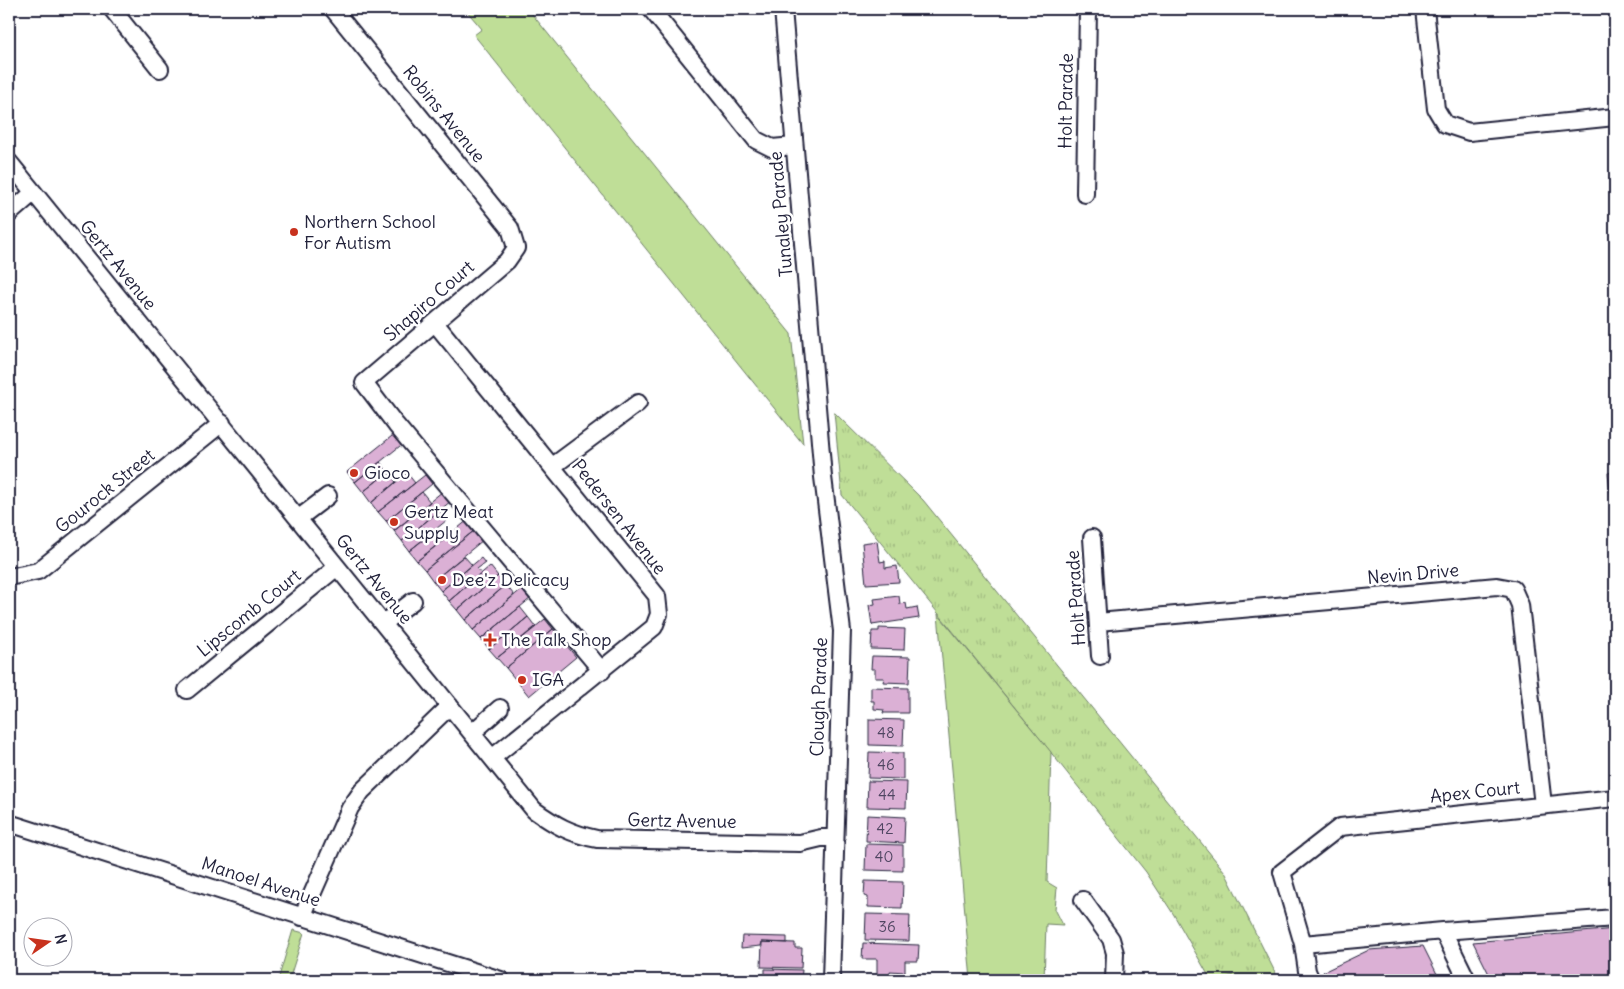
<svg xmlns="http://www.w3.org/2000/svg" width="1624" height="989" font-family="Delius,sans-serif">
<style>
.grass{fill:url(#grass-tufts);stroke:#708069}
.park{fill:#bfde97;stroke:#708069}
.building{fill:#dbb0d5;stroke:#22223b}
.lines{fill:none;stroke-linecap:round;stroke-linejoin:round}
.minor-casing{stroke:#22223b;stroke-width:20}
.minor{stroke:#fff;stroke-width:16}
.poi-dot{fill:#c8321e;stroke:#fff;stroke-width:2}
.labels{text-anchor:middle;stroke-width:5;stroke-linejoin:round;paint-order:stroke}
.number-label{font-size:15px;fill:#504662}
.street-label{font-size:18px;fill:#22223b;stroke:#fff}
.poi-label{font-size:18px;fill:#22223b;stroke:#fff;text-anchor:start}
</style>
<defs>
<pattern id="grass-tufts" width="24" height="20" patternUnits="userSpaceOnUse" patternTransform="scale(1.25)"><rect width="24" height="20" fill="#bfde97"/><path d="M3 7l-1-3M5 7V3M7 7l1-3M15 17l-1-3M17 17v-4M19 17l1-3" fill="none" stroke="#a4be83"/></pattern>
</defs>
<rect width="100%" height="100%" fill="#fff"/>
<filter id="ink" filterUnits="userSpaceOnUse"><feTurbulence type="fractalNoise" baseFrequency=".02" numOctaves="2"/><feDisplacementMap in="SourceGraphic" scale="10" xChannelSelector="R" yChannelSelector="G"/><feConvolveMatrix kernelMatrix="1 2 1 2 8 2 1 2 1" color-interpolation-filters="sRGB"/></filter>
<g filter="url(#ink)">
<!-- grass -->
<path class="grass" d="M834 412 923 500 1225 872 1279 980H1234L1232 975 1221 980H1211L1174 915 1146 872 1025 720 842 495Z"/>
<!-- park -->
<path class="park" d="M465 9H528L791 334 803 444 474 35 482 29Z
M938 614 1051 752 1047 882 1057 888 1055 909 1063 925 1046 924 1044 980H971Z
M293 930 304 933 289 980H278Z"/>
<!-- building -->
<path class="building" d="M397 432 405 442 355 482 347 472Z
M380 462 388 472 363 492 355 482Z
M388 472 396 482 371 503 363 492Z
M1615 472V491H1610L1608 473Z
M407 473 415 483 378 512 371 503Z
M425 475 432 484 386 521 378 512Z
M443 491 451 501 402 541 394 531Z
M1610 491H1615V542Z
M422 492 430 502 394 531 386 521Z
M439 511 447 520 409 551 402 541Z
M468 520 475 530 425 570 417 561Z
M437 529 445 539 417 561 409 551Z
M475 530 483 540 433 581 425 570Z
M877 541 880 562 885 561V568L897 566 899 582 866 584 862 543Z
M464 556 472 565 441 591 433 581Z
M481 558 485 563 477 569 481 574 449 601 441 591Z
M490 566 498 576 457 610 449 601Z
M498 576 506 585 465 620 457 610Z
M506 585 514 595 473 630 465 620Z
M523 588 531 598 481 639 473 630Z
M899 596 900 604 906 603 907 609 917 607 919 618 872 625 869 605 875 604 874 599Z
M520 607 528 617 489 649 481 639Z
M528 617 536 627 497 658 489 649Z
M545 619 553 629 506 668 497 658Z
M879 628 905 629 904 650 871 649 872 631H879Z
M553 629 576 657 529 696 506 668Z
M872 656 910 657 909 683 883 682 884 678H875V669H871Z
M871 687 908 688V713H883L884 710 874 709V701H871Z
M869 719 904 720 903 746 869 745Z
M869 752 903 753V779L868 778Z
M868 781 907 782 906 808 867 807Z
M867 815 905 817 904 843 866 841Z
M866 844 903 845V871L865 870Z
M865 881 903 882 902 908 868 907V897L864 896Z
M866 914 910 915 909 941 865 940Z
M1615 929V980H1492L1473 942Z
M742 936 787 937V943L762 942 761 946 741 948Z
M762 942 795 943V948H802L801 968 761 967Z
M863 943 919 945 918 961H905V972L890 971V975H877V959H862Z
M1423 946 1440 980H1327L1323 972 1369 950Z
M765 969 802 970 801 980H765Z
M864 977 899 978V980H862Z"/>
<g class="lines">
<!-- minor casing -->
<g class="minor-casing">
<path id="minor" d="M112 9 160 69
M333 9 510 228 516 248 507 261 364 383 396 425 602 671
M651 9 756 140 772 148 794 146
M783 9 823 477 842 631 831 980
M1425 9 1436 109 1445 124 1469 132 1615 117
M9 162 534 810C555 825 571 834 597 839L800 843 821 838H835
M1085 194 1088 9
M9 214 33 193
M435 323 657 596 659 614 654 627 492 758
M553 466 638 403
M299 518 328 496
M1092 538 1100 656
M9 577 38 571 222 423
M1098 622 1497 586 1513 589 1520 605 1543 805
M384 623 413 601
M187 690 337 567
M472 733 500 708
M9 823 501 980
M1083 900 1111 939 1115 953 1114 980
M302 917 350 808 362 791 450 706
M1443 931 1615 918
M1303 944 1307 971 1311 980
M1467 980 1443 931 1303 944 1282 872 1340 827 1615 798"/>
</g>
<!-- minor -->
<use href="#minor" class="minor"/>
</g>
</g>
<!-- markers -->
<g class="poi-dot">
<circle cx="294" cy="232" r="5"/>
<circle cx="354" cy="473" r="5"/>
<circle cx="394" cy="522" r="5"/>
<circle cx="442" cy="580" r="5"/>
<path d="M487.5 632.5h5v5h5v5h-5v5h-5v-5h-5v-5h5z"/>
<circle cx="522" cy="680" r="5"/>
</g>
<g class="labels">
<!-- number labels -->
<g class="number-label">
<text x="886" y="738">48</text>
<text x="886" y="770">46</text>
<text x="887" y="800">44</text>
<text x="885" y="834">42</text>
<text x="884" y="862">40</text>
<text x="887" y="932">36</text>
</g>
<!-- street labels -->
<g class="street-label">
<text transform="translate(1066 101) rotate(-89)" y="6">Holt Parade</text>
<text transform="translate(444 114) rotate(51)" y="6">Robins Avenue</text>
<text transform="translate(781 214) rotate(-95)" y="6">Tunaley Parade</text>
<text transform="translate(118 265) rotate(51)" y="6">Gertz Avenue</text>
<text transform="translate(429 301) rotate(-41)" y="6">Shapiro Court</text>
<text transform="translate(105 491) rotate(-39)" y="6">Gourock Street</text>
<text transform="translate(619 517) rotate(52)" y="6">Pedersen Avenue</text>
<text transform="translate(1413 574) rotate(-5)" y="6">Nevin Drive</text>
<text transform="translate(374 579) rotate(51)" y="6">Gertz Avenue</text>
<text transform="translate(1076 598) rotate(-94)" y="6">Holt Parade</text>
<text transform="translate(249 613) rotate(-39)" y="6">Lipscomb Court</text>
<text transform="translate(819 697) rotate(-88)" y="6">Clough Parade</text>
<text transform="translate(1475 792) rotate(-6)" y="6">Apex Court</text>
<text transform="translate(682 821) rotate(1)" y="6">Gertz Avenue</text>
<text transform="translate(261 882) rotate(18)" y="6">Manoel Avenue</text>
</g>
<!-- poi labels -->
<g class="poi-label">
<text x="304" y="228">Northern School<tspan x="304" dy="21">For Autism</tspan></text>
<text x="364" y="479">Gioco</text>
<text x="404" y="518">Gertz Meat<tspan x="404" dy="21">Supply</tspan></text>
<text x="452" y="586">Dee'z Delicacy</text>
<text x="501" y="646">The Talk Shop</text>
<text x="532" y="686">IGA</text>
</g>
</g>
<!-- margin -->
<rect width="1624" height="989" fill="none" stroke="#fff" stroke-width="30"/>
<rect x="15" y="15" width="1594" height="959" fill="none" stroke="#22223b" stroke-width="2" filter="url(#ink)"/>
<!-- north arrow -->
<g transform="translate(48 942) rotate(77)"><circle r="24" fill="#ffffff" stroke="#a7a7b1"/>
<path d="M0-4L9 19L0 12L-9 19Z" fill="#c8321e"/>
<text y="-8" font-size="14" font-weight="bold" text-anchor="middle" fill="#22223b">N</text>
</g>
</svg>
